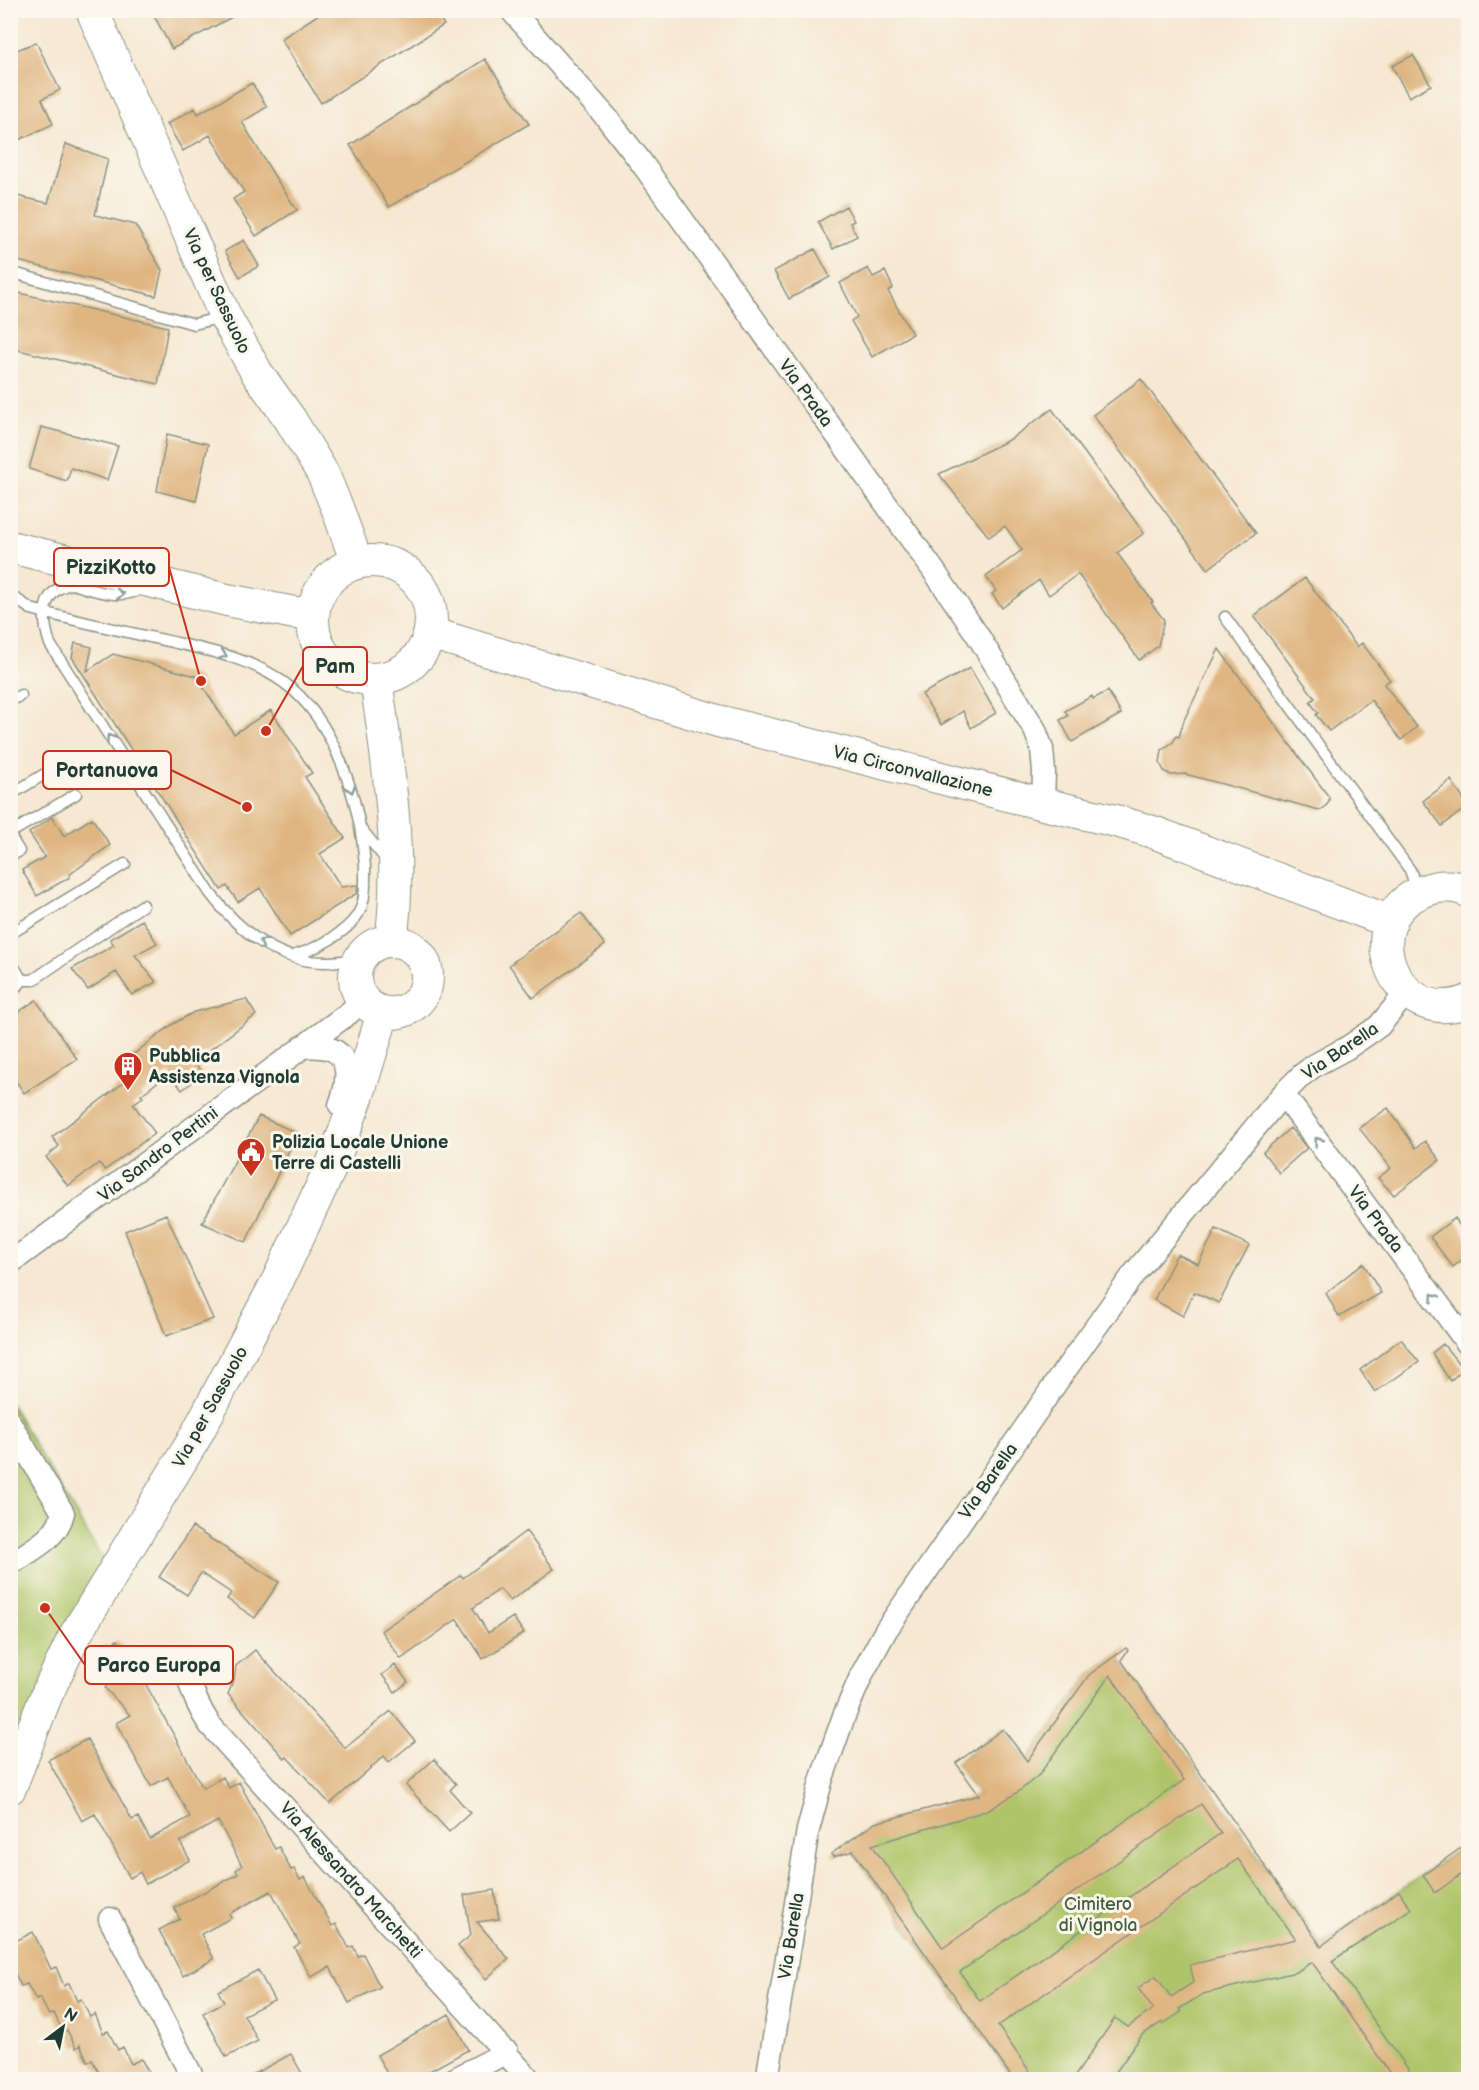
<svg xmlns="http://www.w3.org/2000/svg" width="1479" height="2090" font-family="'Balsamiq Sans',sans-serif">
<style>
.green{fill:#aec468;stroke:#66804e;stroke-width:1.5}
.building{fill:#dfb681;fill-rule:evenodd}
.lines{fill:none;stroke-linecap:round;stroke-linejoin:round}
.lane-casing{stroke:#8a9283;stroke-width:13}
.street-casing{stroke:#8a9283;stroke-width:25}
.secondary-casing{stroke:#8a9283;stroke-width:34}
.lane{stroke:#fff;stroke-width:10}
.street{stroke:#fff;stroke-width:22}
.secondary{stroke:#fff;stroke-width:32}
.oneway{stroke:#8f9e9a}
.labels{text-anchor:middle;stroke-width:6;stroke-linejoin:round;paint-order:stroke}
.street-label{font-size:18px;fill:#1f3d34;stroke:#fbf7ec}
.poi-label{font-size:18px;font-weight:bold;fill:#1f3d34;stroke:#fbf7ec;text-anchor:start}
.park-label{font-size:18px;fill:#435f41;stroke:#fbf7ec}
.leader{fill:none;stroke:#c8321e;stroke-width:2}
.callout-dot{fill:#c8321e;stroke:#fbf7ec;stroke-width:2}
.callout{fill:#fbf7ec;stroke:#c8321e;stroke-width:2}
.callout-label{font-size:20px;text-anchor:middle;font-weight:bold;fill:#1f3d34}
</style>
<rect width="100%" height="100%" fill="#fbf7ec"/>
<filter id="ink" filterUnits="userSpaceOnUse"><feTurbulence type="fractalNoise" baseFrequency=".0167" numOctaves="2"/><feDisplacementMap in="SourceGraphic" scale="12" xChannelSelector="R" yChannelSelector="G"/><feConvolveMatrix kernelMatrix="1 2 1 2 8 2 1 2 1" color-interpolation-filters="sRGB"/></filter>
<filter id="wash" filterUnits="userSpaceOnUse"><feTurbulence type="fractalNoise" baseFrequency=".008" numOctaves="4" result="noise"/><feDisplacementMap in="SourceGraphic" scale="24" xChannelSelector="R" yChannelSelector="G"/><feGaussianBlur stdDeviation="1.35" result="paint"/><feColorMatrix in="noise" values="0 0 0 0 0 0 0 0 0 0 0 0 0 0 0 0 0 1.4 0 .05"/><feComposite in="paint" operator="in"/></filter>
<g filter="url(#wash)">
<rect width="100%" height="100%" fill="#f6e8d2"/>
<!-- green -->
<path class="green" d="M11 1405 105 1563 11 1756Z
M1117 1655 1321 1945 1468 1843V2079H1013L847 1843 979 1795 956 1763 1003 1729 1027 1761 1089 1675Z"/>
<g id="blocks">
<!-- building -->
<path class="building" d="M151 10H245L172 49Z
M325 10H435L444 25 321 103 281 39Z
M36 42 60 90 42 99 53 124 10 144V53Z
M1413 55 1431 85 1409 97 1392 66Z
M485 59 529 124 389 207 350 145Z
M252 83 267 107 242 122 273 174 297 210 256 236 233 199 244 192 210 135 183 151 167 124 195 108 198 114Z
M66 144 108 159 95 215 135 225 162 270 156 296 10 259V203L17 196 48 203Z
M846 206 854 221 850 223 857 236 833 249 818 222Z
M244 240 259 266 240 277 225 251Z
M815 249 830 277 789 299 774 271Z
M868 268 873 277 885 271 893 288 888 291 912 334 872 357 851 321 857 317 840 283Z
M10 291 168 327 158 384 10 348Z
M1141 379 1256 533 1208 569 1093 415Z
M1052 409 1144 533 1117 553 1153 602 1151 603 1164 620 1158 646 1139 660 1078 574 1049 595 1039 580 1002 608 992 594 996 591 986 577 1022 550 1005 526 989 537 939 474 1009 440Z
M41 427 118 446 107 480 71 468 67 481 29 469Z
M167 434 208 444 196 501 157 491Z
M1305 578 1357 647 1362 643 1390 680 1384 684 1417 727 1401 740 1371 700 1329 731 1316 715 1318 713 1310 702 1315 698 1254 616Z
M75 643 92 647 87 671 113 654 196 676 234 734 271 710 312 773 305 777 345 838 320 854 341 887 357 885V893L290 936 260 888 238 902 227 886 221 890 72 657Z
M1219 649 1329 797V802L1323 809 1319 810 1185 774 1171 775 1164 771 1160 763 1162 750 1173 742 1176 736 1179 737 1184 720Z
M970 668 996 713 971 728 963 711 941 725 922 694Z
M1108 691 1121 714 1072 742 1060 720 1068 716 1065 711 1092 696 1093 699Z
M1451 780 1468 806 1442 826 1423 801Z
M52 817 64 836 92 818 110 845 69 875 70 877 37 896 22 870 45 857 29 833Z
M581 913 605 945 533 998 509 965Z
M142 920 157 943 135 955 156 982 132 995 116 972 88 990 72 969 114 945 110 939Z
M246 999 256 1015 194 1062 203 1074 182 1090 169 1073 141 1095 143 1097 133 1104 155 1133 105 1170 99 1163 68 1186 46 1157 59 1146 52 1137 127 1080 117 1067 173 1024 194 1012Z
M36 1000 77 1059 24 1093 10 1072V1018Z
M1388 1108 1416 1148 1425 1141 1440 1160 1394 1195 1378 1178 1391 1168 1359 1128Z
M259 1116 297 1133 246 1242 202 1223Z
M1290 1128 1307 1148 1279 1173 1263 1152Z
M166 1214 213 1319 166 1336 125 1231Z
M1455 1218 1468 1239V1255L1453 1267 1430 1237Z
M1216 1229 1249 1245 1219 1303 1194 1292 1183 1316 1154 1300 1177 1254 1198 1264Z
M1363 1263 1381 1293 1339 1317 1326 1293Z
M1401 1339 1419 1362 1375 1392 1360 1370Z
M1443 1344 1463 1369 1450 1381 1432 1353Z
M192 1527 279 1582 255 1618 227 1599 231 1593 201 1573 187 1595 159 1577Z
M526 1531 554 1569 510 1601 500 1589 473 1608 488 1633 513 1617 524 1633 483 1659 457 1619 401 1659 381 1631 461 1575 463 1578Z
M117 1640 139 1664 135 1668 146 1679 144 1681 203 1788 223 1777 229 1788 239 1782 275 1849 279 1847 291 1870 294 1869 300 1880 305 1877 332 1926 336 1924 349 1948 353 1946 358 1956 363 1954 380 1987 349 2003 330 1967 311 1977 294 1947 300 1944 271 1891 229 1914 231 1918 201 1934 214 1959 183 1976 159 1930 180 1919 174 1908 238 1874 236 1870 242 1866 218 1821 180 1842 190 1860 146 1884 140 1872 130 1878 95 1814 82 1821 48 1760 87 1739 132 1820 138 1817 150 1839 190 1817 168 1777 151 1786 116 1723 130 1715 105 1688 109 1684 88 1660 105 1645 108 1648Z
M1126 1648 1128 1650 1121 1660 1321 1946 1399 1891 1411 1909 1332 1961 1415 2079H1394L1312 1962 1296 1972 1203 1994 1179 2009 1181 2012 1163 2024 1162 2022 1142 2035 1111 2079H1073L1115 2018 1128 2027 1153 2009 1138 1988 1156 1976 1171 1997 1194 1982 1190 1965 1296 1939 1238 1859 998 2026 1035 2079H1013L853 1851 833 1857 831 1854 875 1823 979 1795 956 1763 1003 1729 1027 1761 1089 1675ZM1110 1675 1184 1780 943 1948 872 1845 989 1810 1018 1792 1039 1775ZM1201 1804 1221 1833 980 2001 960 1972Z
M255 1650 345 1748 391 1711 415 1741 389 1762 384 1756 330 1804 287 1757 285 1759 228 1694 234 1680 236 1666Z
M395 1665 408 1682 395 1692 382 1675Z
M434 1759 456 1784 450 1790 470 1813 449 1832 406 1785Z
M1468 1843V1869L1435 1893 1423 1875Z
M494 1890 499 1919 477 1922 509 1959 486 1979 458 1946 471 1935 464 1895Z
M33 1932 51 1969 56 1967 64 1986 69 1983 77 2001 81 1999 90 2017 95 2014 103 2033 108 2031 118 2050 123 2047 131 2064 141 2059 153 2079H98L102 2078 92 2060 88 2062 80 2045 76 2048 67 2030 63 2032 54 2013 49 2015 40 1998 36 2000 27 1984 21 1986 10 1963V1944Z
M258 1970 274 2000 244 2015 258 2041 226 2057 203 2013 224 2002 218 1991Z
M449 2014 468 2050 415 2079H390L377 2055Z
M291 2054 305 2079H245Z"/>
</g>
</g>
<g filter="url(#ink)">
<use href="#blocks" fill-opacity="0" stroke="#8a9283" stroke-width="1.5"/>
<g class="lines">
<!-- lane casing -->
<g class="lane-casing">
<path id="lane" d="M10 272 194 324 222 317
M144 587C122 602 95 590 72 584 39 590 42 620 50 644L210 893C233 923 265 952 304 960 322 964 342 961 360 959
M10 595 31 609C76 621 122 631 168 641 207 650 250 658 283 682 336 719 361 806 365 867 365 881 366 895 361 908 352 931 315 950 292 956
M1225 617 1410 870 1418 893
M10 701 21 695
M10 795 61 764
M362 830 388 862
M10 833 76 794
M10 836 19 851 10 857
M10 934 125 864
M15 980H33L143 905"/>
</g>
<!-- street casing -->
<g class="street-casing">
<path id="street" d="M511 10 607 118 641 162 934 571 978 636 1035 730 1042 749 1044 772 1043 804
M10 972 15 980 10 984
M303 1046C311 1047 319 1046 327 1048 354 1054 347 1086 340 1105
M1283 1094 1468 1344
M10 1263 349 1013 362 1000
M10 1423 63 1513C57 1539 31 1550 10 1564
M187 1672C192 1693 198 1708 210 1725L530 2080
M110 1919 194 2080
M453 2080 507 2052
M767 2080 808 1830 822 1778 844 1716 862 1674 886 1630 1058 1380 1133 1275 1283 1094 1302 1075 1315 1065 1347 1048 1379 1026 1407 992"/>
</g>
<!-- secondary casing -->
<g class="secondary-casing">
<path id="secondary" d="M92 10 225 316 257 373 290 419 323 474 338 510 357 563
M10 547 227 600 295 613H313
M313 620a59 59 0 1 1 118 0a59 59 0 1 1-118 0Z
M430 633 718 721 1043 804 1116 821 1153 832 1391 922
M376 680C388 763 403 857 391 941
M1468 891C1454 885 1438 885 1424 891 1351 918 1394 1031 1468 1001
M355 977a36 36 0 1 1 72 0a36 36 0 1 1-72 0Z
M10 1788 46 1696 74 1637 193 1441 278 1280 333 1162 357 1098 383 1013"/>
</g>
<!-- lane -->
<use href="#lane" class="lane"/>
<!-- street -->
<use href="#street" class="street"/>
<!-- secondary -->
<use href="#secondary" class="secondary"/>
</g>
<!-- one-way arrows -->
<defs><path id="oneway-chevron" d="M-2-3.5L2.5 0L-2 3.5" fill="none" stroke-width="1.6" stroke-linecap="round" stroke-linejoin="round" transform="scale(1.5)"/></defs>
<g class="oneway">
<use href="#oneway-chevron" transform="translate(120 594)"/>
<use href="#oneway-chevron" transform="translate(223 655) rotate(19)"/>
<use href="#oneway-chevron" transform="translate(110 738) rotate(-123)"/>
<use href="#oneway-chevron" transform="translate(351 789) rotate(72)"/>
<use href="#oneway-chevron" transform="translate(263 942) rotate(-150)"/>
<use href="#oneway-chevron" transform="translate(1318 1141) rotate(-127)"/>
<use href="#oneway-chevron" transform="translate(1434 1297) rotate(-126)"/>
</g>
</g>
<!-- icons -->
<defs>
<g id="building-pin" transform="scale(1.5)"><path d="M0 17L-7.5 6A9.5 9.5 0 1 1 7.5 6Z" fill="#c8321e" stroke="#fbf7ec"/><path d="M-4-6H4V6H1V3H-1V6H-4ZM-2.5-4.3h1.7v1.8h-1.7ZM.8-4.3h1.7v1.8H.8ZM-2.5-1h1.7V.8h-1.7ZM.8-1h1.7V.8H.8Z" fill="#fff"/></g>
<g id="civic-pin" transform="scale(1.5)"><path d="M0 17L-7.5 6A9.5 9.5 0 1 1 7.5 6Z" fill="#c8321e" stroke="#fbf7ec"/><path d="M-.6-6.5H3V-4.5H.6V-3L4-1V1h2V6H-6V1h2V-1L-.6-3ZM-1.2 2.5V6h2.4V2.5Z" fill="#fff"/></g>
</defs>
<g fill-rule="evenodd">
<use href="#building-pin" x="128" y="1066"/>
<use href="#civic-pin" x="251" y="1152"/>
</g>
<g class="labels">
<!-- street labels -->
<g class="street-label">
<text transform="translate(217 291) rotate(65)" y="6">Via per Sassuolo</text>
<text transform="translate(806 393) rotate(54)" y="6">Via Prada</text>
<text transform="translate(913 771) rotate(14)" y="6">Via Circonvallazione</text>
<text transform="translate(1340 1051) rotate(-34)" y="6">Via Barella</text>
<text transform="translate(158 1154) rotate(-37)" y="6">Via Sandro Pertini</text>
<text transform="translate(1376 1219) rotate(53)" y="6">Via Prada</text>
<text transform="translate(210 1407) rotate(-61)" y="6">Via per Sassuolo</text>
<text transform="translate(988 1481) rotate(-55)" y="6">Via Barella</text>
<text transform="translate(351 1880) rotate(48)" y="6">Via Alessandro Marchetti</text>
<text transform="translate(791 1936) rotate(-81)" y="6">Via Barella</text>
</g>
<!-- poi labels -->
<g class="poi-label">
<text x="149" y="1062">Pubblica<tspan x="149" dy="21">Assistenza Vignola</tspan></text>
<text x="272" y="1148">Polizia Locale Unione<tspan x="272" dy="21">Terre di Castelli</tspan></text>
</g>
<!-- park labels -->
<g class="park-label">
<text x="1098" y="1910">Cimitero<tspan x="1098" dy="21">di Vignola</tspan></text>
</g>
</g>
<!-- callouts -->
<path class="leader" d="M201 681L169 567M266 731L303 666M247 807L171 770M45 1608L85 1665"/>
<g class="callout-dot">
<circle cx="201" cy="681" r="6"/>
<circle cx="266" cy="731" r="6"/>
<circle cx="247" cy="807" r="6"/>
<circle cx="45" cy="1608" r="6"/>
</g>
<g class="callout">
<rect x="54" y="548" width="115" height="38" rx="6"/>
<rect x="303" y="647" width="64" height="38" rx="6"/>
<rect x="43" y="751" width="128" height="38" rx="6"/>
<rect x="85" y="1646" width="148" height="38" rx="6"/>
</g>
<g class="callout-label">
<text x="111" y="574">PizziKotto</text>
<text x="335" y="673">Pam</text>
<text x="107" y="777">Portanuova</text>
<text x="159" y="1672">Parco Europa</text>
</g>
<!-- margin -->
<rect width="1479" height="2090" fill="none" stroke="#fbf7ec" stroke-width="36"/>
<!-- north arrow -->
<g transform="translate(63 2027) rotate(32)" stroke="#fbf7ec" stroke-width="4.5" paint-order="stroke">
<path d="M0-4.5L10 22L0 15L-10 22Z" fill="#1f3d34"/>
<text y="-9" font-size="16" font-weight="bold" text-anchor="middle" fill="#1f3d34">N</text>
</g>
</svg>
